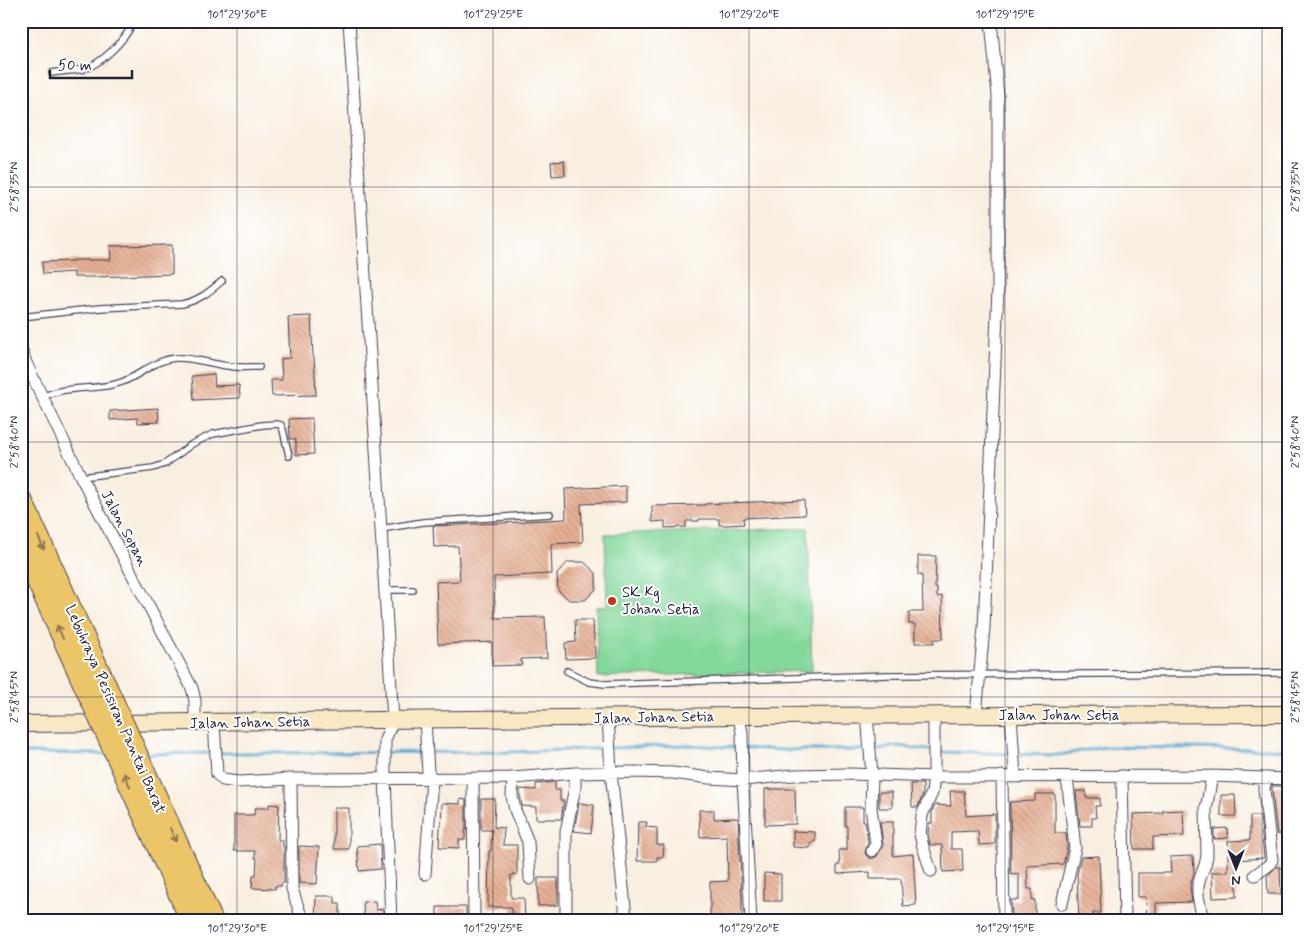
<svg xmlns="http://www.w3.org/2000/svg" width="1309" height="941" font-family="Mynerve,sans-serif">
<style>
.grass{fill:#83d89b;stroke:#527d6b}
.lines{fill:none;stroke-linecap:round;stroke-linejoin:round}
.stream{stroke:#5babd5;stroke-width:3}
.building{fill:url(#building-back-hatch)}
.lane-casing{stroke:#424154;stroke-width:8}
.street-casing{stroke:#424154;stroke-width:13}
.secondary-casing{stroke:#424154;stroke-width:18}
.lane{stroke:#fff;stroke-width:5.5}
.street{stroke:#fff;stroke-width:11}
.secondary{stroke:#f8e8c3;stroke-width:16}
.highway-bridge-casing{stroke:#424154;stroke-width:23;stroke-linecap:butt}
.highway-bridge{stroke:#edc569;stroke-width:21}
.oneway{stroke:#887452}
.ticks{fill:none;stroke:#22223b;stroke-width:1;stroke-opacity:0.45}
.poi-dot{fill:#c8321e;stroke:#fff;stroke-width:2}
.labels{text-anchor:middle;stroke-width:4;stroke-linejoin:round;paint-order:stroke}
.street-label{font-size:15px;fill:#22223b;stroke:#fff}
.poi-label{font-size:15px;fill:#22223b;stroke:#fff;text-anchor:start}
.neatline{fill:none;stroke:#22223b;stroke-width:2}
.ticks-label{font-size:12px;text-anchor:middle;fill:#22223b}
</style>
<defs>
<pattern id="building-back-hatch" width="6" height="6" patternUnits="userSpaceOnUse" patternTransform="scale(1.25)"><rect width="6" height="6" fill="#e6b195"/><path d="M-1 5l2 2M0 0l6 6M5-1l2 2" fill="none" stroke="#c59881"/></pattern>
</defs>
<rect width="100%" height="100%" fill="#fff"/>
<filter id="ink" filterUnits="userSpaceOnUse"><feTurbulence type="fractalNoise" baseFrequency=".02" numOctaves="2"/><feDisplacementMap in="SourceGraphic" scale="10" xChannelSelector="R" yChannelSelector="G"/><feConvolveMatrix kernelMatrix="1 2 1 2 8 2 1 2 1" color-interpolation-filters="sRGB"/></filter>
<filter id="wash" filterUnits="userSpaceOnUse"><feTurbulence type="fractalNoise" baseFrequency=".0096" numOctaves="4" result="noise"/><feDisplacementMap in="SourceGraphic" scale="20" xChannelSelector="R" yChannelSelector="G"/><feGaussianBlur stdDeviation="1.12" result="paint"/><feColorMatrix in="noise" values="0 0 0 0 0 0 0 0 0 0 0 0 0 0 0 0 0 1.4 0 .05"/><feComposite in="paint" operator="in"/></filter>
<g filter="url(#wash)">
<rect width="100%" height="100%" fill="#f9efe0"/>
<!-- grass -->
<path class="grass" d="M808 528 812 671 598 677 596 607 607 606 605 534Z"/>
<g class="lines">
<!-- stream -->
<path class="stream" d="M21 753 108 754
M219 753 513 752 687 745 784 750H872L898 746 942 752 1059 755 1104 747 1268 749 1288 750
M144 754 213 753"/>
</g>
<g id="blocks">
<!-- building -->
<path class="building" d="M564 161 565 175 552 176 551 162Z
M172 245V274L95 277H74V272L43 274 42 262 74 261V260H111L110 246Z
M311 316 313 357H314L316 395 272 396 271 380H282L281 359 290 358 288 317Z
M214 374 215 386 239 385 240 398 194 400 192 376Z
M158 408 159 422 138 423 137 418 110 420V411Z
M312 418 314 454 296 455V439H290L289 419Z
M626 486V502L581 504 583 542 551 544 552 574 494 577 495 618 545 617 547 658 521 659 522 665 492 666V642L438 644 436 582 460 581 458 546 434 547 433 526 524 522V521L566 519 565 489Z
M804 500 805 515 743 518 744 524 728 525H719V519H699V521H686V527L665 528V521L652 522V506L705 505V504Z
M918 556H936L935 588H937V597L942 596 943 639H934V643H915V624H909V612H923L922 575H918Z
M568 562H584L596 573V589L585 600H569L558 590 557 574Z
M575 620H593L595 658 566 659 565 643 576 642Z
M555 782V790H560V801H564L561 819H536V807L522 806 520 795V789L536 790V784Z
M911 784H923V794L918 807H912Z
M1272 786H1285V788H1288V808L1285 809V834H1277L1272 789Z
M765 789H795L796 824 765 825Z
M950 791H964L966 816 995 814V844L979 845 978 831 951 832V849H962L963 871 943 872 942 845H930L928 834 929 823H932V811L935 805 951 806Z
M1076 791H1086V798H1100V806H1095L1096 818H1092V826H1080Z
M879 792H892V808H879Z
M1035 794H1055V833H1066L1067 848 1063 864 1027 866 1028 889H1032V900H1035V920H1012L1011 900H1019V874L1011 875 1010 802 1035 801Z
M1221 795H1235L1236 816H1221Z
M460 799 466 800V830H465V840H459V848L439 847 440 827H441L442 803 460 804Z
M481 799H495L494 827 504 828 503 845H517V875H511V898H524L525 920H512V907H488L489 851H491L492 830H481Z
M579 803 594 805 591 833 574 831Z
M269 804 279 805 278 840H283V846H284V883H282L281 886H275V889L252 888 253 875H256L257 858H255V851H234V815H254L255 808H269Z
M845 807H863V821H865L868 842 865 852 866 855 869 858H873L876 857 883 847V843L880 822H893V856L913 854 916 905 903 906 901 879H870V872L837 874V865H840L839 850H847V826H845Z
M334 808H349V849H334Z
M699 810H714V819L738 818 742 900V920H710V882L728 881 727 836 700 837Z
M1183 810 1184 836 1153 837V849H1134L1133 814 1163 813 1162 811Z
M1250 816H1260L1264 858 1236 860 1237 897 1213 898 1212 872H1228V841L1250 840Z
M638 822H647L646 827 657 828V845H664L663 857H657V861H637Z
M1227 828 1228 838 1214 839V829Z
M793 831 815 832V842H811L810 848 793 847Z
M380 844 381 869 359 871 357 846Z
M299 846 319 847 317 884 299 883Z
M1099 856 1101 913H1093L1094 920H1079L1077 874 1081 857Z
M1193 856 1194 873 1190 886 1192 902 1156 903V920H1147L1146 897H1138V873H1171L1170 857Z
M1276 867H1280L1281 894H1268L1267 876Z
M764 873 781 874V901H764Z
M538 878H558V905L538 906Z
M316 896H335V903H340V920H315Z
M375 901 376 910 383 909V920H364L363 902Z
M437 907H466V920H437Z"/>
</g>
</g>
<g filter="url(#ink)">
<use href="#blocks" fill-opacity="0" stroke="#424154" stroke-width="1"/>
<g class="lines">
<!-- lane casing -->
<g class="lane-casing">
<path id="lane" d="M52 73C62 71 74 71 84 69 103 63 126 39 134 21
M21 317 100 308 182 304C200 300 209 292 222 281
M43 396C50 394 58 391 65 390 84 387 104 389 122 382 141 375 154 360 175 358 193 357 211 364 228 366 238 368 249 367 259 367
M81 477 153 468 165 464 192 444 213 434 262 425 276 424 281 425 283 430 289 456
M381 529 423 522 550 514
M385 590H413
M567 671 589 682 605 684 888 675 1288 673"/>
</g>
<!-- street casing -->
<g class="street-casing">
<path id="street" d="M349 21 393 720 385 740V778L391 920
M21 348 26 363 81 477 192 688 195 701V723
M867 715 872 775 871 808 876 844 872 851
M976 715 984 628 998 289V96L991 21
M1011 715 1015 776
M739 716 742 733 743 780 751 920
M608 717 611 772 625 907V920
M425 719 428 772 432 779 425 874
M214 722 217 774 223 780 238 782 291 779 513 778 575 773 634 772 673 773 709 778 743 780 794 775 850 774 934 777 1212 776 1288 779
M1002 776 1004 920
M1122 776 1125 920
M473 778 474 920
M513 778 512 796 515 810 528 842 530 879
M291 779 292 889 302 919
M931 871 923 847 920 834 922 815 932 793 934 777V715
M1255 875 1269 865 1272 860 1264 789 1266 778
M1062 904 1075 848 1067 777
M566 920V832L575 787V773
M1203 920 1198 896V886L1201 875 1205 865 1207 856 1206 809 1212 776"/>
</g>
<!-- secondary casing -->
<g class="secondary-casing">
<path id="secondary" d="M21 724 739 716 1288 714"/>
</g>
<!-- lane -->
<use href="#lane" class="lane"/>
<!-- street -->
<use href="#street" class="street"/>
<!-- secondary -->
<use href="#secondary" class="secondary"/>
<!-- highway-bridge casing -->
<g class="highway-bridge-casing">
<path id="highway-bridge" d="M21 499 212 920
M21 545 191 920"/>
</g>
<!-- highway-bridge -->
<use href="#highway-bridge" class="highway-bridge"/>
</g>
<!-- one-way arrows -->
<defs><path id="oneway-shaft" d="M-6 0H5M1.5-3L5.5 0L1.5 3" fill="none" stroke-width="1.6" stroke-linecap="round" stroke-linejoin="round" transform="scale(1.25)"/></defs>
<g class="oneway">
<use href="#oneway-shaft" transform="translate(41 543) rotate(66)"/>
<use href="#oneway-shaft" transform="translate(60 632) rotate(-114)"/>
<use href="#oneway-shaft" transform="translate(127 780) rotate(-114)"/>
<use href="#oneway-shaft" transform="translate(173 835) rotate(66)"/>
</g>
</g>
<!-- ticks -->
<path class="ticks" d="M237 21V920M493 21V920M749 21V920M1005 21V920M1262 21V920M21 187H1288M21 442H1288M21 697H1288"/>
<!-- markers -->
<circle class="poi-dot" cx="612" cy="601" r="5"/>
<g class="labels">
<!-- street labels -->
<g class="street-label">
<text transform="translate(125 528) rotate(62)" y="5">Jalan Sopan</text>
<text transform="translate(116 709) rotate(66)" y="5">Lebuhraya Pesisiran Pantai Barat</text>
<text x="1059" y="720">Jalan Johan Setia</text>
<text transform="translate(654 717) rotate(-1)" y="5">Jalan Johan Setia</text>
<text transform="translate(250 722) rotate(-1)" y="5">Jalan Johan Setia</text>
</g>
<!-- poi labels -->
<g class="poi-label">
<text x="622" y="597">SK Kg<tspan x="622" dy="17">Johan Setia</tspan></text>
</g>
</g>
<!-- margin -->
<rect width="1309" height="941" fill="none" stroke="#fff" stroke-width="55"/>
<!-- north arrow -->
<g transform="translate(1236 868) rotate(180)" stroke="#ffffff" stroke-width="4" paint-order="stroke">
<path d="M0-4L9 19L0 12L-9 19Z" fill="#22223b"/>
<text y="-8" font-size="14" font-weight="bold" text-anchor="middle" fill="#22223b">N</text>
</g>
<!-- scale -->
<path d="M50 70v8h82v-8" fill="none" stroke="#22223b" stroke-width="2.5"/>
<text x="58" y="70" font-size="15" fill="#22223b" stroke="#ffffff" stroke-width="4" paint-order="stroke">50 m</text>
<rect x="28" y="28" width="1254" height="886" class="neatline"/>
<g class="ticks-label">
<text x="237" y="18">101°29'30"E</text>
<text x="493" y="18">101°29'25"E</text>
<text x="749" y="18">101°29'20"E</text>
<text x="1005" y="18">101°29'15"E</text>
<text transform="translate(1295 187) rotate(-90)" y="4">2°58'35"N</text>
<text transform="translate(14 187) rotate(-90)" y="4">2°58'35"N</text>
<text transform="translate(1295 442) rotate(-90)" y="4">2°58'40"N</text>
<text transform="translate(14 442) rotate(-90)" y="4">2°58'40"N</text>
<text transform="translate(1295 697) rotate(-90)" y="4">2°58'45"N</text>
<text transform="translate(14 697) rotate(-90)" y="4">2°58'45"N</text>
<text x="237" y="932">101°29'30"E</text>
<text x="493" y="932">101°29'25"E</text>
<text x="749" y="932">101°29'20"E</text>
<text x="1005" y="932">101°29'15"E</text>
</g>
</svg>
